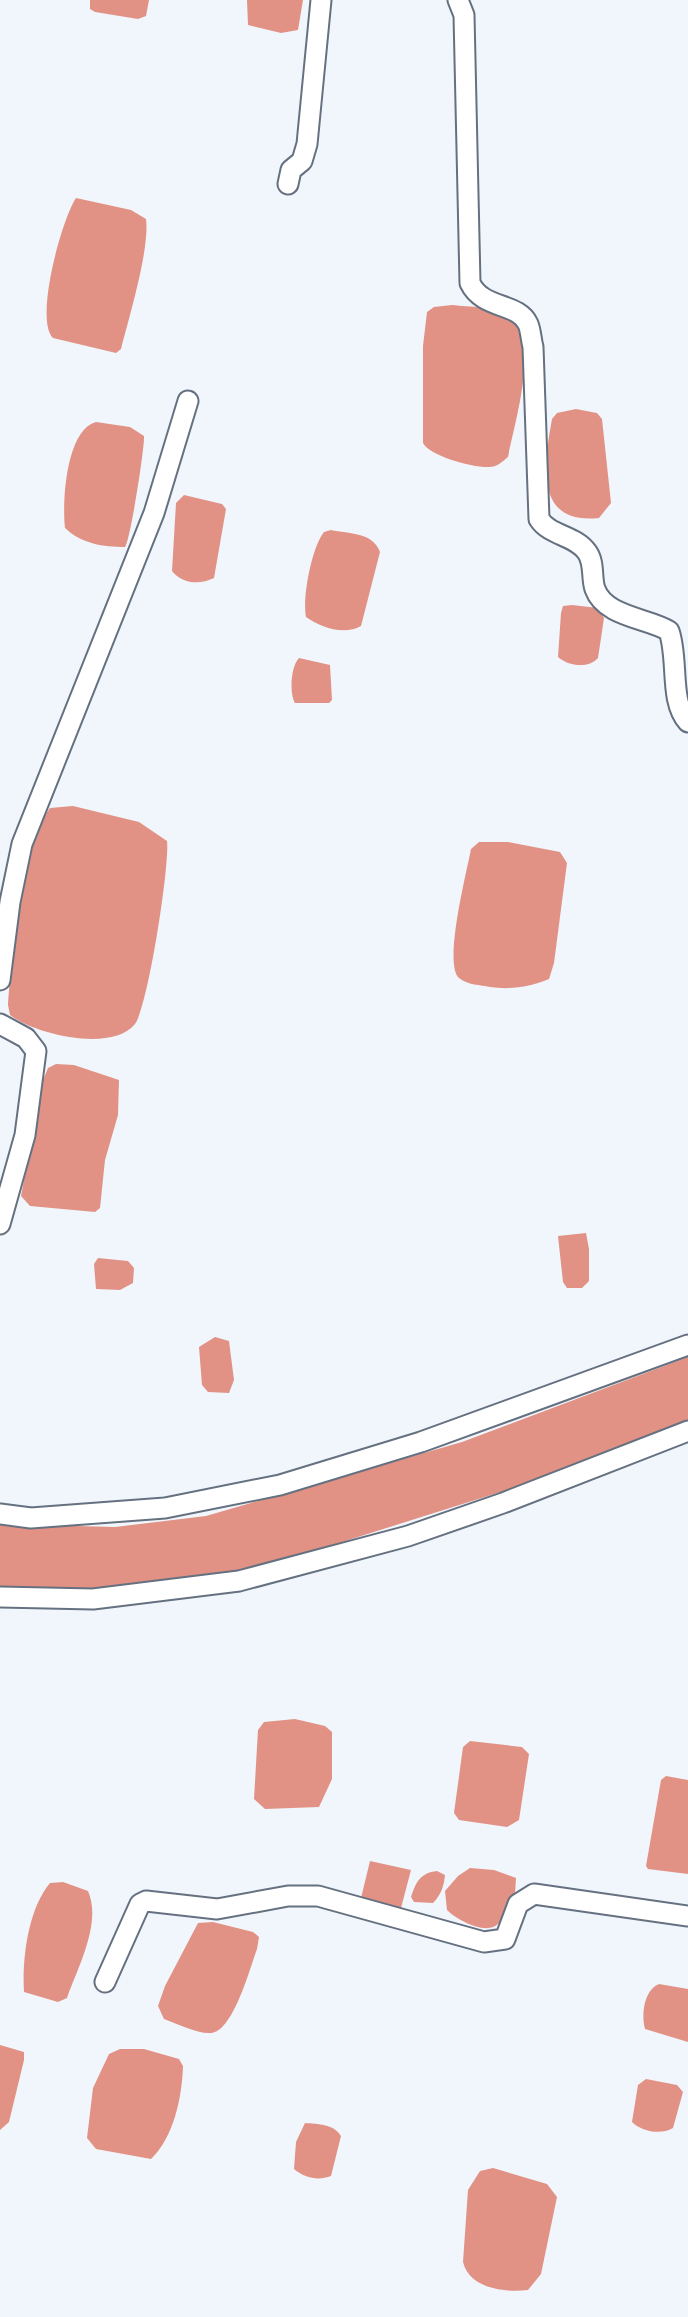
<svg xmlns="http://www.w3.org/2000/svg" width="688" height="2317" font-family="'PT Sans',sans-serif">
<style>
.water{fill:#e19285}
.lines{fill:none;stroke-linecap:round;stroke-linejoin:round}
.street-casing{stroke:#657180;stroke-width:23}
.street{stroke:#fff;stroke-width:19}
</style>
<rect width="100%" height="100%" fill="#f1f6fd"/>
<!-- water -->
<path class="water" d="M90 0H149L146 16 138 19 95 12 90 9Z
M247 0H303L298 30 281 33 248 25Z
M76 198 131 210 146 219C150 248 129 318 121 349L116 353 53 338C34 319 62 219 76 198Z
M452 305C470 307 494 306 510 317 541 338 514 425 508 457 502 462 497 467 489 467 474 468 429 456 423 443V346L427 312 434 307Z
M576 409 597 413 602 419 611 503 599 518C534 525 544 464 552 419L557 413Z
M96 422 130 427 144 436C145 446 130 542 125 547 103 547 82 544 65 528 62 502 66 430 96 422Z
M184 495 222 504 226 509 214 578C200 585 182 584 172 571L176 503Z
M331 530C349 534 373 532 380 552L361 626C344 636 320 627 306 617 302 597 312 547 324 532Z
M572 605 598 608 604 618 598 658C588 669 568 666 558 657L561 613 563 606Z
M299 658 330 665 332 700 329 703H295C289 693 291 666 299 658Z
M73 806 139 822 167 841C170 865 148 1007 135 1024 112 1053 34 1034 10 1015L8 1005C13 947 16 856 50 808Z
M479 842H508L560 852 567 863 554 963 549 979C530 987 511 990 490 987 481 985 467 985 459 978 443 964 467 871 471 849Z
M56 1064 74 1065 119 1080 118 1115 105 1160 100 1208 95 1212 30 1206 21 1196 43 1080 48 1068Z
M586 1233 589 1249V1281L582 1288H567L563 1282 558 1236Z
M98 1258 128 1261 134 1268 133 1283 120 1290 96 1289 94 1264Z
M215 1337 229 1341 234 1380 229 1393 208 1392 202 1385 199 1347Z
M688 1357V1433L212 1583 0 1597V1524L115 1527 206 1516 462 1442Z
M295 1719 325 1726 332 1732V1779L319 1807 265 1809 254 1799 258 1730 264 1722Z
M470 1741 522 1747 529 1754 519 1820 507 1827 459 1820 454 1813 463 1747Z
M666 1776 688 1780V1874L648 1869 646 1866 661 1780Z
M370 1861 411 1870 401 1908 361 1898Z
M470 1868 494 1870 516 1878 515 1894C505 1902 507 1915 499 1923 487 1937 456 1919 447 1910L445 1891 458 1876Z
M437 1871 445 1875C444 1886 441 1895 433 1903L414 1902 411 1897C416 1882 420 1873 437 1871Z
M63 1882 88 1891C102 1923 78 1967 67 1998L58 2002 24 1992C22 1959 28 1909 50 1883Z
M213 1922 253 1932 259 1937 257 1949C250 1968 233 2032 211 2033 197 2034 178 2024 164 2019L158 2006 165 1986 198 1923Z
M659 1984 688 1989V2042L645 2029C641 2014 644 1990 659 1984Z
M0 2045 24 2052V2060L9 2122 0 2130Z
M120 2049H144L179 2059 183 2066C182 2097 174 2137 151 2159L96 2149 87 2138 93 2088 109 2054Z
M646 2079 677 2085 683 2092 673 2128C661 2135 642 2132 632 2122L638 2085Z
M305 2123C318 2124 334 2124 341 2136L331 2176C318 2181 305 2178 294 2169L296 2142Z
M493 2168 547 2184 557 2197 541 2274 528 2290C504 2293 469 2288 463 2262L468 2190 480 2171Z"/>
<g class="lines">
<!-- street casing -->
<g class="street-casing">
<path id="street" d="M458 0 464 15 470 283C483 310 518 302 528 324 531 331 531 340 533 347L539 519C550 536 575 535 587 552 595 563 591 578 595 589 605 617 648 618 669 631 679 660 669 701 688 722
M288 184 291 170 302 161 307 144 321 0
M0 980 10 902 22 844 154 513 188 401
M0 1024 26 1038 36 1051 25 1135 0 1224
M0 1514 31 1518 165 1508 280 1485 421 1442 688 1345
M0 1597 93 1599 239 1581 408 1536 503 1503 688 1431
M105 1982 140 1904 146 1901 217 1909 288 1896H318L484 1942 505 1939 518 1904 534 1894 688 1916"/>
</g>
<!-- street -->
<use href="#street" class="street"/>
</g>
</svg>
